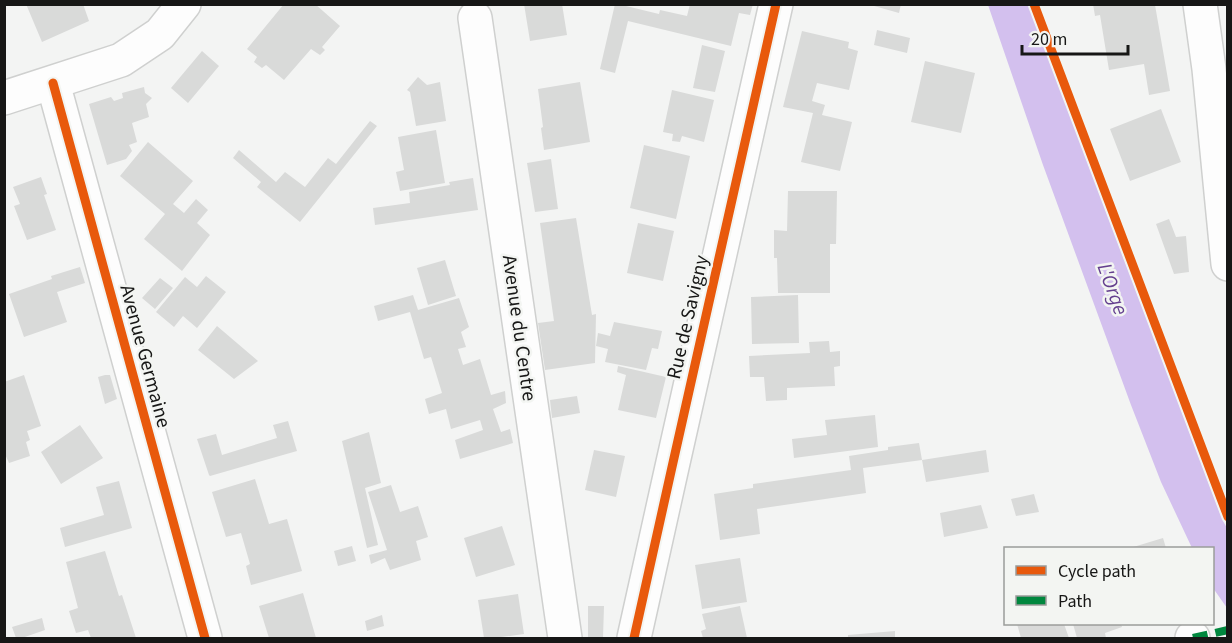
<svg xmlns="http://www.w3.org/2000/svg" width="1232" height="643" font-family="'Source Sans 3',sans-serif">
<style>
.water{fill:#d3c0ee}
.building{fill:#d9dad9}
.lines{fill:none;stroke-linecap:round;stroke-linejoin:round}
.minor-casing{stroke:#cfd0cf;stroke-width:36}
.minor{stroke:#fdfdfd;stroke-width:33}
.quiet{stroke:#00873e;stroke-width:8;stroke-dasharray:15 8;stroke-linecap:butt}
.cycleway-casing{stroke:#f3f5f2;stroke-width:13}
.cycleway{stroke:#e8590c;stroke-width:9}
.labels{text-anchor:middle;stroke-width:5;stroke-linejoin:round;paint-order:stroke}
.street-label{font-size:20px;fill:#171716;stroke:#f3f5f2}
.water-label{font-size:21px;font-style:italic;fill:#643f8e;stroke:#f3f5f2}
</style>
<rect width="100%" height="100%" fill="#f3f4f3"/>
<!-- water -->
<path class="water" d="M988 5H1028L1223 521 1227 528V608L1213 588 1212 548H1192L1161 482 1131 405 1043 165Z"/>
<!-- building -->
<path class="building" d="M26 4H83L89 21 42 42Z
M284 4H315L340 26 322 47 325 50 320 55 311 49 284 80 266 65 262 68 254 62 257 57 247 49Z
M524 4H562L567 35 530 41Z
M615 4H626V6L659 14 660 10 687 16 690 4H753L750 15 739 13 731 46 628 21 615 73 600 69Z
M867 4H901L899 13Z
M1093 4 1155 5 1170 91 1149 95 1144 64 1109 70 1100 15 1095 16Z
M877 30 910 38 907 53 874 45Z
M802 31 849 42 848 48 858 51 849 90 817 83 812 101 825 105 822 115 852 122 840 171 801 162 813 113 783 107Z
M702 45 725 51 715 92 693 88Z
M202 51 219 66 188 103 171 88Z
M925 61 975 73 961 133 911 122Z
M418 77 427 85 440 82 446 121 416 126 410 92 407 90Z
M580 82 590 142 544 150 541 128 543 127 538 89Z
M144 87 145 93 152 98 146 104 149 117 132 123 137 142 129 145 132 151 126 159 107 165 89 104 111 97 114 101 123 98 122 93Z
M672 90 714 100 704 142 682 136 680 142 672 141 673 134 663 132Z
M1161 109 1181 162 1130 181 1110 129Z
M370 121 377 126 300 222 257 187 261 182 233 158 239 150 276 182 285 172 305 187 328 158 336 164Z
M436 130 445 183 400 191 396 172 404 170 398 137Z
M148 142 193 181 173 204 184 213 196 199 208 210 197 223 210 235 182 271 144 239 165 214 120 176Z
M644 145 690 156 676 219 630 208Z
M551 159 558 209 535 212 527 163Z
M41 177 47 194 44 195 56 230 27 240 14 206 20 204 13 187Z
M473 178 478 210 375 225 373 208 410 203 409 192 450 185 449 182Z
M788 191H837L836 244H830V293H778L777 258H774V230L787 231Z
M576 218 592 315 596 314 595 363 545 370 538 323 554 321 540 223Z
M1169 219 1176 237 1186 236 1189 272 1174 274 1156 224Z
M638 223 674 231 663 281 627 273Z
M445 260 456 296 428 305 417 268Z
M80 267 85 283 57 292 67 322 24 337 9 294 52 279 51 276Z
M206 276 226 292 197 328 183 316 174 327 156 312 185 277 197 287Z
M160 278 173 288 155 309 142 298Z
M413 295 418 310 459 298 469 327 461 332 466 347 458 349 463 365 480 359 491 395 505 391 506 403 493 409 501 432 510 429 513 443 460 459 455 440 483 430 480 420 451 429 446 409 429 414 425 399 442 393 431 357 424 359 410 312 378 321 374 306Z
M798 295 799 343 752 344 751 297Z
M614 322 662 331 658 349 652 348 646 370 605 362 608 349 596 346 598 333 610 336Z
M217 326 258 361 234 379 198 350Z
M829 341 830 352 840 351V366L834 367 835 386 787 388V400L766 401 764 377H750L749 356 810 353 809 342Z
M618 366 666 377 656 418 618 410 626 375 617 372Z
M24 375 41 426 27 431 30 440 26 442 30 456 9 463 4 452V382Z
M105 375H110L117 399 105 404 98 377Z
M577 396 580 413 552 418 550 400Z
M875 415 878 447 794 458 792 439 827 435 825 420Z
M288 421 297 451 210 476 209 475 197 439 216 434 222 455 277 438 273 425Z
M80 425 103 458 61 484 41 452Z
M369 432 381 483 365 488 378 545 367 548 342 441Z
M919 443 922 460 863 468 866 493 757 509 760 534 720 540 714 494 753 488V484L851 470 849 456 888 450V447Z
M594 450 625 456 616 497 585 490Z
M986 450 989 472 926 482 922 460Z
M255 479 269 524 287 519 302 571 251 585 246 566 250 564 241 533 226 537 212 492Z
M119 481 132 528 65 547 60 528 104 515 96 487Z
M391 485 400 512 418 506 428 537 416 541 421 560 390 570 385 558 371 564 369 555 387 550 368 492Z
M1034 494 1039 512 1016 516 1011 499Z
M981 505 988 528 944 537 940 513Z
M502 526 515 565 476 577 464 538Z
M1163 538 1166 548H1130Z
M352 546 356 561 338 566 334 551Z
M105 551 119 596 122 595 136 638H91L88 630 76 633 69 611 78 608 66 562Z
M740 558 747 602 702 609 695 565Z
M303 593 316 638H269L259 606Z
M518 594 524 634 494 638H484L478 600Z
M588 606H604L603 638H588Z
M740 606 747 638H703L701 631 706 629 702 614Z
M382 615 384 626 367 631 365 621Z
M42 618 45 630 22 638H16L12 627Z
M1017 624H1064L1069 638H1021Z
M1073 624H1121L1122 627 1105 633 1106 638H1077Z
M895 631V638H848V635Z"/>
<g class="lines">
<!-- minor casing -->
<g class="minor-casing">
<path id="minor" d="M1200 4 1209 69 1228 264
M475 18 565 638
M53 83 205 638
M4 98 121 60 160 34 184 4
M634 638 672 467 776 4
M1192 638H1193"/>
</g>
<!-- minor -->
<use href="#minor" class="minor"/>
<!-- quiet -->
<path class="quiet" d="M1193 638 1228 630"/>
<!-- cycleway casing -->
<g class="cycleway-casing">
<path id="cycleway" d="M1034 4 1228 517
M53 83 205 638
M634 638 672 467 776 4"/>
</g>
<!-- cycleway -->
<use href="#cycleway" class="cycleway"/>
</g>
<g class="labels">
<!-- street labels -->
<g class="street-label">
<text transform="translate(687 317) rotate(-77)" y="7">Rue de Savigny</text>
<text transform="translate(520 328) rotate(82)" y="7">Avenue du Centre</text>
<text transform="translate(146 356) rotate(75)" y="7">Avenue Germaine</text>
</g>
<!-- water labels -->
<g class="water-label">
<text transform="translate(1113 289) rotate(70)" y="7">L'Orge</text>
</g>
</g>
<!-- border -->
<rect width="1232" height="643" fill="none" stroke="#171716" stroke-width="12"/>
<!-- legend -->
<rect x="1004" y="547" width="210" height="78" fill="#f3f5f2" stroke="#9b9c9a" stroke-width="1.5"/>
<rect x="1016" y="566" width="30" height="9" fill="#e8590c" stroke="#9b9c9a" stroke-width="1.5"/>
<text x="1058" y="577" font-size="18" fill="#171716">Cycle path</text>
<rect x="1016" y="596" width="30" height="9" fill="#00873e" stroke="#9b9c9a" stroke-width="1.5"/>
<text x="1058" y="607" font-size="18" fill="#171716">Path</text>
<!-- scale -->
<path d="M1022 45v9h106v-9" fill="none" stroke="#171716" stroke-width="3"/>
<text x="1031" y="45" font-size="18" fill="#171716" stroke="#f3f5f2" stroke-width="4.5" paint-order="stroke">20 m</text>
</svg>
